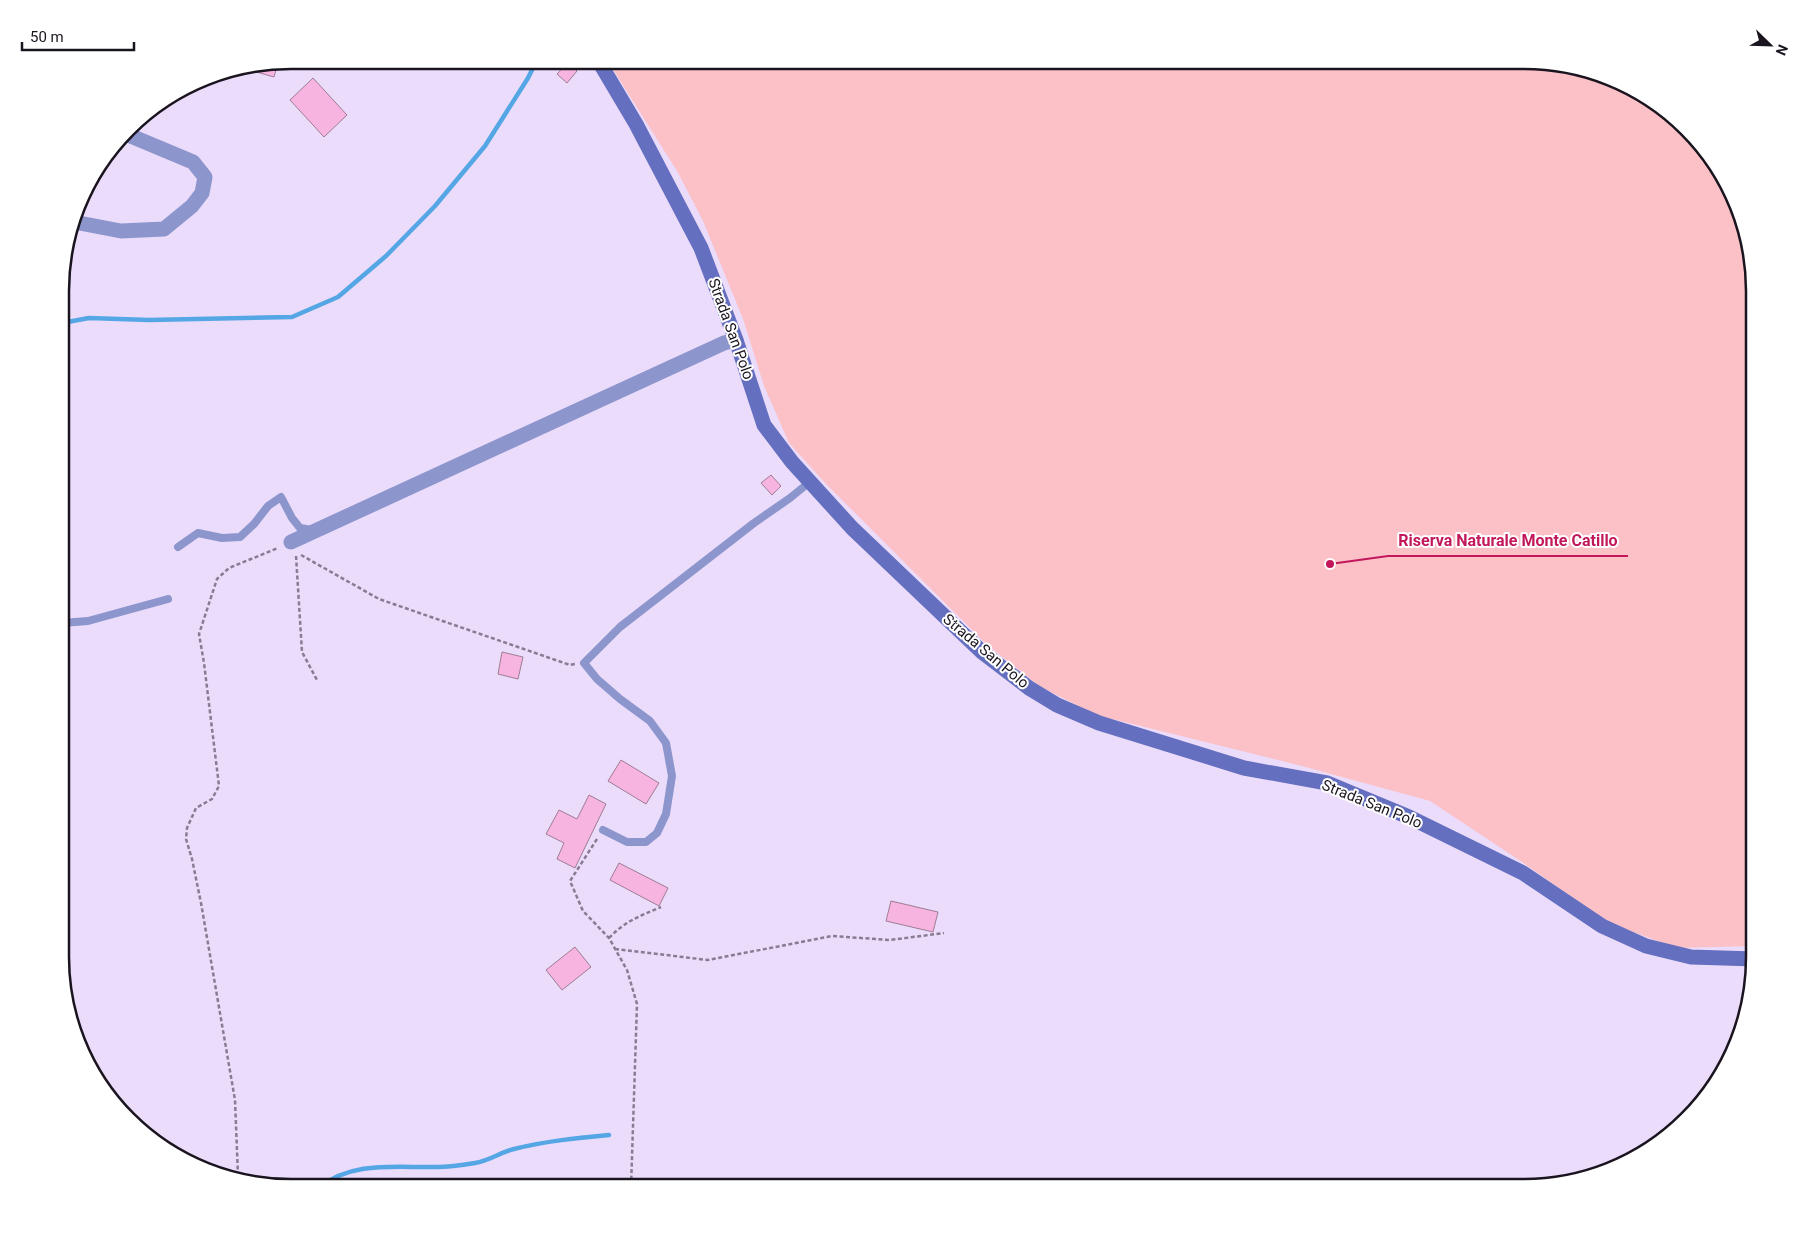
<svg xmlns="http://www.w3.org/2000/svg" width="1815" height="1248" font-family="Roboto,sans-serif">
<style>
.green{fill:#fbc1c7}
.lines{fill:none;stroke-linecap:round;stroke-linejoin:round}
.stream{stroke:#54a6e5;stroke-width:4.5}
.building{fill:#f8b4e1;stroke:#9c7d91}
.path{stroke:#877c92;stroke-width:2.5;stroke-dasharray:4 2.5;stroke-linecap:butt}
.lane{stroke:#8c96cd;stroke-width:8}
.street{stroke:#8c96cd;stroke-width:15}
.secondary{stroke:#646fbf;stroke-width:15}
.labels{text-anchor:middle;stroke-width:4;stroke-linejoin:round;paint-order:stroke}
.street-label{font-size:15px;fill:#1a141f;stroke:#fff}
.rim{fill:none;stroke:#1a141f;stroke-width:2.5}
.leader{fill:none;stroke:#c2185b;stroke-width:2}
.callout-dot{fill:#c2185b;stroke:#fff;stroke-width:2}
.callout-label{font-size:16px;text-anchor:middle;font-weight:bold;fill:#c2185b;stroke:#fff;stroke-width:4;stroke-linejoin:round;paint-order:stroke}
</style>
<rect width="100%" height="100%" fill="#ecdcfc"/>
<!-- green -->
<path class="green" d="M607 60H1539L1599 72 1664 108 1724 176 1755 276V946L1676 948 1607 922 1522 862 1430 801 1298 765 1096 715 1039 686 986 644 826 484 789 443 764 386 743 319 703 221 677 171Z"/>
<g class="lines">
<!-- stream -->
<path class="stream" d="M62 323 89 318 149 320 292 317 338 297 386 256 435 206 485 146 528 78 537 60
M319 1188C352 1160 398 1168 437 1167 449 1167 463 1165 475 1163 489 1161 501 1152 514 1149 546 1141 577 1138 609 1135"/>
</g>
<!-- building -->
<path class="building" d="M568 62 577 71 567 83 557 74Z
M278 63 274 77 246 69 269 64Z
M313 78 347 115 324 137 290 100Z
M771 475 781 486 772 495 761 483Z
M502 652 523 657 518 679 498 674Z
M621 760 659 783 646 804 608 781Z
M589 795 606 804 575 868 557 859 564 843 546 834 559 810 577 819Z
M619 863 668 888 659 906 610 880Z
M891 901 938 912 933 932 886 921Z
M575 947 591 967 562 990 546 970Z"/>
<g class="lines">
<!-- path -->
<path class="path" d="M301 555 379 599 570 665 575 664
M296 556 302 652 317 680
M597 839 570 881 583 911 609 938 627 970 637 1004 631 1188
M609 938C625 921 640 916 661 907
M615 949 708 960 832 936 890 940 944 933
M238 1176 235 1100 201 903 192 859 186 839 187 828 196 808 212 799 219 786 204 663 199 634 217 579 229 568 278 548"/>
<!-- lane -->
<path class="lane" d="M178 547 198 533 222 538 240 537 254 524 268 506 281 497 292 518 300 528 312 530
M62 623 88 621 168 599
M603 830 627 842H646L657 833 666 814 672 776 666 743 650 721 620 699 597 679 584 663 620 627 754 523 790 498 811 481"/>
<!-- street -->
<path class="street" d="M74 222 121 231 164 229 192 206 202 193 205 177 193 162 126 134
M291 542 724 343 736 340"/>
<!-- secondary -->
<path class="secondary" d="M598 60 636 124 701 248 736 340 764 425 792 462 852 528 982 652 1029 688 1057 705 1099 723 1244 768 1327 783 1409 817 1523 873 1602 926 1646 946 1691 957 1755 959"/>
</g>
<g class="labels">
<!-- street labels -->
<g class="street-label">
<text transform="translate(731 329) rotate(70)" y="5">Strada San Polo</text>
<text transform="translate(986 651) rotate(40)" y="5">Strada San Polo</text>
<text transform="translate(1372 804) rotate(22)" y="5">Strada San Polo</text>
</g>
</g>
<!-- crop -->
<path d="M0 0H1815V1248H0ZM291 69H1524A222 222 0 0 1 1746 291V957A222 222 0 0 1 1524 1179H291A222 222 0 0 1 69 957V291A222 222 0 0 1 291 69Z" fill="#fff" fill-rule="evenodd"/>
<path class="rim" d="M291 69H1524A222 222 0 0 1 1746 291V957A222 222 0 0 1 1524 1179H291A222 222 0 0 1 69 957V291A222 222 0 0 1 291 69Z"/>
<!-- callouts -->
<path class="leader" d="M1330 564L1388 556H1628"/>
<circle class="callout-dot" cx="1330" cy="564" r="5"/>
<g class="callout-label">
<text x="1508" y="546">Riserva Naturale Monte Catillo</text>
</g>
<!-- north arrow -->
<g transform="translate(1770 45) rotate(113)" stroke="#ffffff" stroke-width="4" paint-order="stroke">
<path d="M0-4L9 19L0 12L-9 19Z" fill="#1a141f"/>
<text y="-8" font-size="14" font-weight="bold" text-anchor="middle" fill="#1a141f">N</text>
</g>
<!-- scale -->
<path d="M22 42v8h112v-8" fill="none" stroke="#1a141f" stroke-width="2.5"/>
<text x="30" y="42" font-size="15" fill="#1a141f" stroke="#ffffff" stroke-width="4" paint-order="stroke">50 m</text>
</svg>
